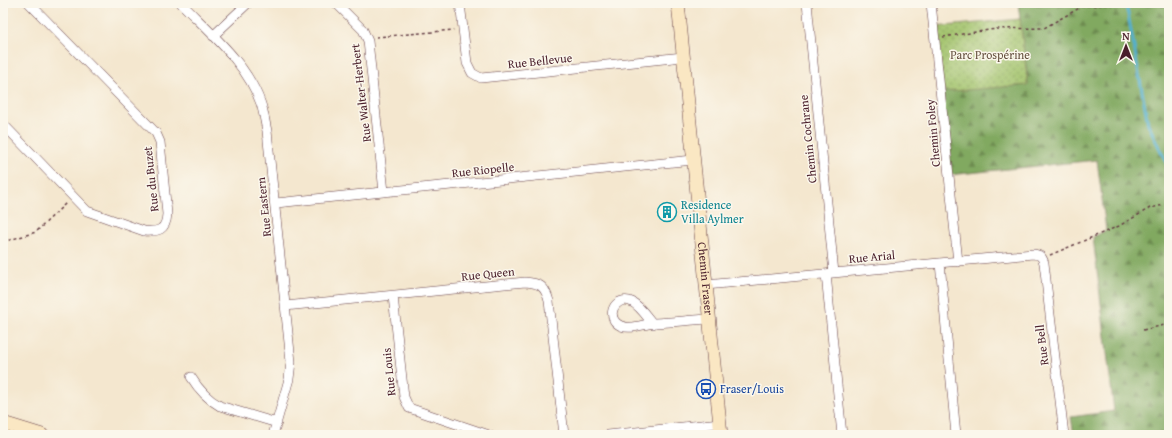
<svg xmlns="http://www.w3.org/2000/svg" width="1172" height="438" font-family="'Gentium Book Plus',serif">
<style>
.forest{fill:url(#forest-firs);stroke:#666446}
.park{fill:url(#park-dots);stroke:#76714c}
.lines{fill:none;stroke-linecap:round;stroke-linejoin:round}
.stream{stroke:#51b0d0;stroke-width:3}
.street-casing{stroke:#643d44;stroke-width:10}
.secondary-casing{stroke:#643d44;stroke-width:14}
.path{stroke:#643d44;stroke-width:1.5;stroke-dasharray:3 3;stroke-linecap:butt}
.street{stroke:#fff;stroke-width:9}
.secondary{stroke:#fae7c3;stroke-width:13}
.labels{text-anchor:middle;stroke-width:3;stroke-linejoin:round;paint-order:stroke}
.park-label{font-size:12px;fill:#64503e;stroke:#fbf7ec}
.street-label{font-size:12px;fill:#4a1f2b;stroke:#fbf7ec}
.culture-label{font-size:12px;fill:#0d838f;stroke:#fbf7ec;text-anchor:start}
.transit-label{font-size:12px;fill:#164399;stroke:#fbf7ec;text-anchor:start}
</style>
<defs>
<pattern id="forest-firs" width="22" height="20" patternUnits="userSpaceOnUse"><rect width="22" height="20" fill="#81a960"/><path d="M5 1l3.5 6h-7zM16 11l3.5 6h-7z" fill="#6c894f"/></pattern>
<pattern id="park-dots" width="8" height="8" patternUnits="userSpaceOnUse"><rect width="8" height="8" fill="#a2c36c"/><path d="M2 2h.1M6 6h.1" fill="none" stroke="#869e59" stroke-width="1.8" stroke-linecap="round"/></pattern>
</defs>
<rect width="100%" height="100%" fill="#fbf7ec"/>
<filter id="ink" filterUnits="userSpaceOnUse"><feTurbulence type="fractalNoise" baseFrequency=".025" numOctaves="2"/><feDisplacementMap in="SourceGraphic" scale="8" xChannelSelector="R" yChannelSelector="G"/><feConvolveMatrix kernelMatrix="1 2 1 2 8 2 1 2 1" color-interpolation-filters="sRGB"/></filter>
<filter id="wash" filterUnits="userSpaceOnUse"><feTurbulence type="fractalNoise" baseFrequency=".012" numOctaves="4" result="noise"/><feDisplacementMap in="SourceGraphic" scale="16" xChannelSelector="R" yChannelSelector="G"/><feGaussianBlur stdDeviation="0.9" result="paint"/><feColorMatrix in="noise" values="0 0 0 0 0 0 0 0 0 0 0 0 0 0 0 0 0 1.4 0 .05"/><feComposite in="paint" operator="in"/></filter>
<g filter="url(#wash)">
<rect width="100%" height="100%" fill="#f4e7cf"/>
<!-- forest -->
<path class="forest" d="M1018 3H1169V435H1074L1071 417 1114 411 1093 237 1106 230 1097 160 949 175 941 92 1028 84Z"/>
<!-- park -->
<path class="park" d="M1020 19 1028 85 941 92 934 27Z"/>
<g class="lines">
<!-- stream -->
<path class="stream" d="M1125 3 1128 14 1148 124 1169 168"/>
</g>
</g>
<g filter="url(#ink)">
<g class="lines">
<!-- street casing -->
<g class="street-casing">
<path id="street" d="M181 3C210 33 247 63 261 104 264 113 265 122 267 131L291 362 289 379 273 435
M336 3 363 30 368 41 384 192
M460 3 467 63 472 73 481 78 683 57
M807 3 834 273
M931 3 958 262
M213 36 248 3
M3 124 87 211 144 231C159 232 166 230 167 214L160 142 156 133 29 3
M276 203 693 160
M940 263 956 435
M826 274 842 435
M706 285 1033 254C1040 255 1042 256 1044 263L1064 435
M393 296 404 397 409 408 489 435
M285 306 525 282C540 283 545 286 549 301L564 435
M653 324C647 317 640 306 632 302 620 296 608 308 614 320 615 322 619 325 621 326 631 330 644 324 654 323 673 322 691 320 709 319
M191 377C199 390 207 399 220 406L277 423
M608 435 720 423"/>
</g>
<!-- secondary casing -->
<g class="secondary-casing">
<g id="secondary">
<path id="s1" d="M678 3 721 435"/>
<path d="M3 423 42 435"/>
</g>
</g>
<!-- path -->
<path class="path" d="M376 37 454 30
M943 37 996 29 1044 28 1083 6 1125 4 1169 6
M3 242 36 232 66 203
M1050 255 1119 226 1150 208 1169 204
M1143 330 1169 324"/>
<!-- street -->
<use href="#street" class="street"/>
<!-- secondary -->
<use href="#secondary" class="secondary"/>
</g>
</g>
<!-- icons -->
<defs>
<g id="building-ring" transform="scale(1)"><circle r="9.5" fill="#fbf7ec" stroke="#0f9aa8" stroke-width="1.5"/><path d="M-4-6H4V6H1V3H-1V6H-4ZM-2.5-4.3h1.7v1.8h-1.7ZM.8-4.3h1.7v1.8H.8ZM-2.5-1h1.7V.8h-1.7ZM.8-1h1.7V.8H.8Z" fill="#0f9aa8"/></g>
<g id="bus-ring" transform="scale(1)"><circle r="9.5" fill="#fbf7ec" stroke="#1a4fb4" stroke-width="1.5"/><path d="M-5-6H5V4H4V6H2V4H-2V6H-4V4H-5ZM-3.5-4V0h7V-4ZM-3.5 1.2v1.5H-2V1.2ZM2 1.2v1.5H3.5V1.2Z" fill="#1a4fb4"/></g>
</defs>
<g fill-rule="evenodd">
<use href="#building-ring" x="667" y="212"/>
<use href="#bus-ring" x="706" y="389"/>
</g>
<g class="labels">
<!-- park labels -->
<g class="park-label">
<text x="990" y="59">Parc Prospérine</text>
</g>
<!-- street labels -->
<g class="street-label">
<text transform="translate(540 61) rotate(-6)" y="4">Rue Bellevue</text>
<text transform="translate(361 93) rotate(-97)" y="4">Rue Walter-Herbert</text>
<text transform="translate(933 133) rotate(-95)" y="4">Chemin Foley</text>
<text transform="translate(808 139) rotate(-96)" y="4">Chemin Cochrane</text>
<text transform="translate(483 170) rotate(-6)" y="4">Rue Riopelle</text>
<text transform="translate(151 179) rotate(-96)" y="4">Rue du Buzet</text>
<text transform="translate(264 207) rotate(-96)" y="4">Rue Eastern</text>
<text transform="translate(872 257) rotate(-5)" y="4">Rue Arial</text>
<text transform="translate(488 274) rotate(-6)" y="4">Rue Queen</text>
<text dy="4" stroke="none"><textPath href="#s1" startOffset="277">Chemin Fraser</textPath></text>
<text transform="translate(1042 345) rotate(-97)" y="4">Rue Bell</text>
<text transform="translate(389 372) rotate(-96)" y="4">Rue Louis</text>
</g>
<!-- culture labels -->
<g class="culture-label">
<text x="681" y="209">Residence<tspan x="681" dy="14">Villa Aylmer</tspan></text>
</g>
<!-- transit labels -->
<g class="transit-label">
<text x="720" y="393">Fraser/Louis</text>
</g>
</g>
<!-- margin -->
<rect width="1172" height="438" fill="none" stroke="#fbf7ec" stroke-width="16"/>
<!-- north arrow -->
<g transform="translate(1126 46)" stroke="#fbf7ec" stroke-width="3" paint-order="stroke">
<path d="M0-3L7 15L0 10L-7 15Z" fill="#4a1f2b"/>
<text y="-6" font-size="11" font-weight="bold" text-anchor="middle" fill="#4a1f2b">N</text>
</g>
</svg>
